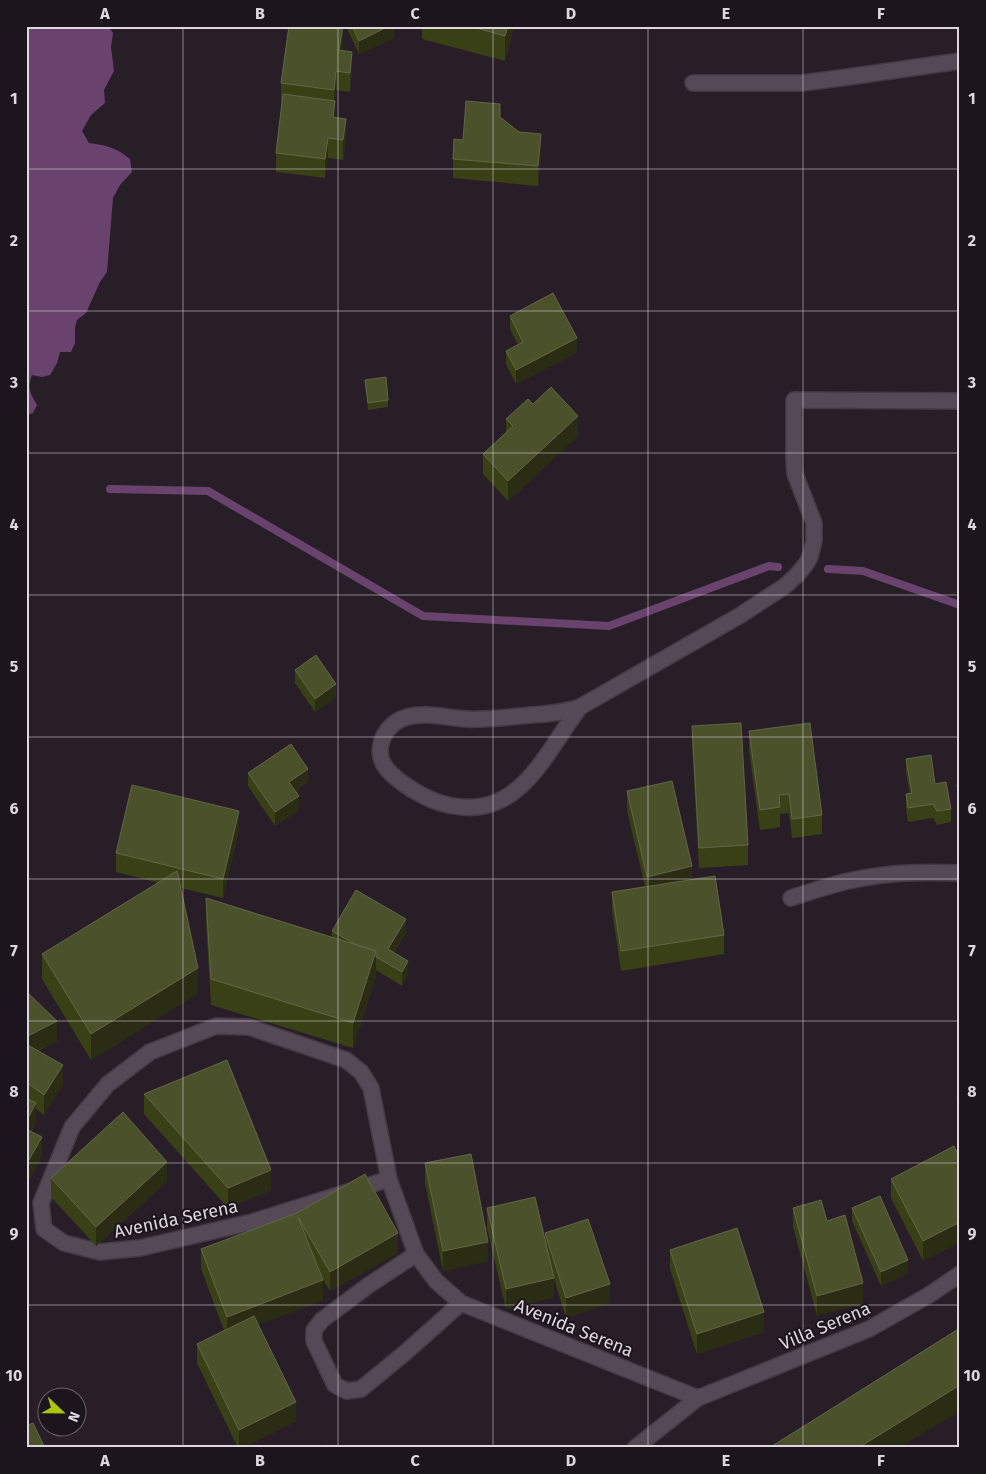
<svg xmlns="http://www.w3.org/2000/svg" width="986" height="1474" font-family="'Fira Sans',sans-serif">
<style>
.water{fill:#69436e}
.lines{fill:none;stroke-linecap:round;stroke-linejoin:round}
.stream{stroke:#69436e;stroke-width:8}
.minor-casing{stroke:#413a42;stroke-width:18}
.minor{stroke:#544a55;stroke-width:15}
.wall{fill:#394015}
.shaded-wall{fill:#2b2c14}
.building{fill:#4b512b;stroke:#626647}
.grid{fill:none;stroke:#ded7de;stroke-width:1;stroke-opacity:0.55}
.labels{text-anchor:middle;stroke-width:4;stroke-linejoin:round;paint-order:stroke}
.street-label{font-size:18px;fill:#ded7de;stroke:#1d151e}
.neatline{fill:none;stroke:#ded7de;stroke-width:2}
.grid-label{font-size:16px;text-anchor:middle;font-weight:bold;fill:#ded7de}
</style>
<rect width="100%" height="100%" fill="#271e28"/>
<!-- water -->
<path class="water" d="M26 26H108L113 33 111 47 114 71 104 90 105 103 91 115 82 131 89 143C108 146 115 147 130 159L132 172 120 185 113 198 107 272 100 282 86 313 77 320 75 327V343L71 352H60L57 363 50 375 42 377 32 375C27 388 30 393 37 405L33 413 26 415Z"/>
<g class="lines">
<!-- stream -->
<path class="stream" d="M110 489 208 491 423 616 609 626 769 566 778 567
M828 569 863 571 960 605"/>
<!-- minor casing -->
<g class="minor-casing">
<path id="minor" d="M693 83H802L848 77 960 61
M580 707C549 747 523 813 462 807 445 806 427 799 413 790 403 784 393 777 386 768 372 749 385 723 407 717 425 712 448 718 467 719 485 720 502 718 520 716 540 714 561 714 580 707L739 616 785 586 797 575 806 564 810 557 814 541V523L795 474 794 461V400L960 401
M791 898C813 891 835 883 858 879 892 872 926 872 960 873
M389 1179 252 1222 140 1248 100 1252 64 1243 44 1229 41 1203 72 1127 108 1084 150 1052 216 1026 249 1027 346 1060 361 1072 371 1088 389 1179 416 1254 436 1281 461 1303 698 1398
M416 1254 369 1285 322 1320 314 1330V1341L335 1385 347 1391 361 1389 406 1352 461 1303
M635 1448 698 1398 869 1329 929 1295 960 1274"/>
</g>
<!-- minor -->
<use href="#minor" class="minor"/>
</g>
<!-- wall -->
<path class="wall" d="M343 26V43L342 51 352 72 350 92 336 90 335 101V117L346 138 343 160 328 158 325 178 276 172V153L282 102H281V83Z
M347 26H394V38L359 54 347 29Z
M422 26H514L505 61 422 39Z
M500 118 541 154 538 186 453 178V159L463 140Z
M510 316 577 352 516 384 506 364V351L518 345 510 329Z
M365 380 388 400V407L368 410Z
M533 404 578 436 508 501 483 474V454L506 433V419Z
M295 670 336 697 315 712 295 683Z
M692 726 748 845V865L699 868 692 745Z
M749 731 822 815V834L792 838 789 813 780 814V827L760 830 749 751Z
M906 759 935 784 951 809V822L937 825 933 818 908 822 906 808V794H910L906 772Z
M248 773 308 782 295 791 299 810 275 826 248 786Z
M957 785H960V821L957 805Z
M627 791 692 879 724 935V954L621 971 612 911V892L645 886 627 811Z
M239 830 223 898 181 888 198 993 91 1060 42 979V954L159 883 116 872V853Z
M206 898 332 937V931L406 932 394 953 408 975 402 986 376 970V976L353 1048 211 1005 206 923Z
M26 991 57 1041 38 1051 63 1084 44 1115 36 1109V1122L32 1131 42 1156 26 1185Z
M144 1094 271 1190 228 1208 144 1114Z
M960 1095V1122L957 1115V1096Z
M960 1158V1242L923 1261 891 1198V1179Z
M425 1163 488 1261 443 1271 425 1183Z
M51 1178 167 1181 96 1246 51 1197Z
M487 1208 545 1241V1233L610 1303 566 1318 554 1279V1297L506 1309 487 1228Z
M793 1208 827 1221 863 1303 817 1316 793 1227Z
M852 1208 908 1273 881 1286 852 1221Z
M297 1213 398 1253 330 1291 321 1276 323 1300 258 1324 296 1421 242 1448H238L197 1363V1344L224 1330 201 1269V1249Z
M670 1250 764 1332 697 1354 670 1269Z"/>
<!-- shaded-wall -->
<path class="shaded-wall" d="M343 26V43L339 70V50Z
M389 26H394V38L359 54V41Z
M508 26H514L505 61V36Z
M352 52V72L350 92V73Z
M336 71V90L334 110V90Z
M335 101V120L333 117Z
M346 119V138L343 160V140Z
M541 134V154L538 186V166Z
M328 138V158L325 178V159Z
M577 338V352L516 384V370Z
M578 416V436L508 501V481Z
M336 684V697L315 712V699Z
M308 769V782L289 795V782Z
M299 796V810L275 826V812Z
M239 811V830L223 898V879Z
M692 866V886L647 897V877Z
M406 919V932L388 963V949Z
M376 951V976L353 1048V1023Z
M408 961V975L402 986V972Z
M198 968V993L91 1060V1034Z
M57 1021V1041L26 1056V1037Z
M63 1065V1084L44 1115V1095Z
M36 1103V1122L26 1141V1122Z
M42 1137V1156L26 1185V1165Z
M167 1162V1181L96 1246V1227Z
M271 1170V1190L228 1208V1188Z
M960 1222V1242L923 1261V1241Z
M398 1233V1253L330 1291V1272Z
M488 1242V1261L443 1271V1251Z
M908 1260V1273L881 1286V1272Z
M554 1278V1297L506 1309V1289Z
M323 1280V1300L227 1337V1317Z
M863 1283V1303L817 1316V1296Z
M610 1284V1303L566 1318V1298Z
M764 1312V1332L697 1354V1334Z
M960 1385V1411L899 1448H858Z
M296 1402V1421L242 1448H239V1430Z"/>
<!-- building -->
<path class="building" d="M289 26H343L339 50 352 52 350 73 336 71 334 90 281 83Z
M352 26H389L359 41Z
M469 26H508L505 36Z
M283 94 335 101 333 117 346 119 343 140 328 138 325 159 276 153Z
M466 101 500 104V117L519 132 541 134 538 166 453 159 454 139 463 140Z
M553 293 577 338 516 370 506 351 523 342 510 316Z
M386 377 388 400 368 403 365 380Z
M551 387 578 416 508 481 483 454 513 426 506 419 528 399 533 404Z
M316 655 336 684 315 699 295 670Z
M741 723 748 845 699 848 692 726Z
M810 723 822 815 792 819 789 794 779 795 780 807 760 810 749 731Z
M291 744 308 769 289 782 299 796 275 812 248 773Z
M931 755 935 784 946 782 951 809 937 811 933 804 908 808 906 794 912 793 906 759Z
M672 781 692 866 647 877 627 791Z
M132 785 239 811 223 879 116 853Z
M957 785H960V802Z
M177 871 198 968 91 1034 42 954Z
M715 876 724 935 621 951 612 892Z
M356 890 406 919 388 949 408 961 402 972 376 957V951L355 944 332 931Z
M206 898 376 951 353 1023 211 979Z
M26 991 57 1021 26 1037Z
M26 1044 63 1065 44 1095 26 1082Z
M227 1060 271 1170 228 1188 144 1094Z
M960 1095V1102L957 1096Z
M26 1098 36 1103 26 1122Z
M123 1112 167 1162 96 1227 51 1178Z
M26 1129 42 1137 26 1165Z
M954 1146 960 1158V1222L923 1241 891 1179Z
M471 1154 488 1242 443 1251 425 1163Z
M365 1174 398 1233 330 1272 298 1217 323 1280 227 1317 201 1249 297 1213Z
M880 1196 908 1260 881 1272 852 1208Z
M535 1197 554 1278 506 1289 487 1208Z
M821 1200 827 1221 845 1215 863 1283 817 1296 793 1208Z
M588 1219 610 1284 566 1298 545 1233Z
M737 1228 764 1312 697 1334 670 1250Z
M254 1316 296 1402 239 1430 197 1344Z
M960 1328V1385L858 1448H769Z
M33 1423 45 1448H26V1426Z
M328 1445 329 1448H322Z"/>
<!-- grid -->
<path class="grid" d="M183 26V1448M338 26V1448M493 26V1448M648 26V1448M803 26V1448M26 169H960M26 311H960M26 453H960M26 595H960M26 737H960M26 879H960M26 1021H960M26 1163H960M26 1305H960"/>
<g class="labels">
<!-- street labels -->
<g class="street-label">
<text transform="translate(176 1219) rotate(-12)" y="6">Avenida Serena</text>
<text transform="translate(825 1326) rotate(-23)" y="6">Villa Serena</text>
<text transform="translate(574 1328) rotate(22)" y="6">Avenida Serena</text>
</g>
</g>
<!-- border -->
<rect width="986" height="1474" fill="none" stroke="#1d151e" stroke-width="55"/>
<!-- north arrow -->
<g transform="translate(62 1412) rotate(112)"><circle r="24" fill="#1d151e" stroke="#6a636b"/>
<path d="M0-4L9 19L0 12L-9 19Z" fill="#acc610"/>
<text y="-8" font-size="14" font-weight="bold" text-anchor="middle" fill="#ded7de">N</text>
</g>
<rect x="28" y="28" width="930" height="1418" class="neatline"/>
<g class="grid-label">
<text x="105" y="19">A</text>
<text x="260" y="19">B</text>
<text x="415" y="19">C</text>
<text x="571" y="19">D</text>
<text x="726" y="19">E</text>
<text x="881" y="19">F</text>
<text x="14" y="104">1</text>
<text x="972" y="104">1</text>
<text x="14" y="246">2</text>
<text x="972" y="246">2</text>
<text x="14" y="388">3</text>
<text x="972" y="388">3</text>
<text x="14" y="530">4</text>
<text x="972" y="530">4</text>
<text x="14" y="672">5</text>
<text x="972" y="672">5</text>
<text x="14" y="814">6</text>
<text x="972" y="814">6</text>
<text x="14" y="956">7</text>
<text x="972" y="956">7</text>
<text x="14" y="1097">8</text>
<text x="972" y="1097">8</text>
<text x="14" y="1239">9</text>
<text x="972" y="1239">9</text>
<text x="14" y="1381">10</text>
<text x="972" y="1381">10</text>
<text x="105" y="1466">A</text>
<text x="260" y="1466">B</text>
<text x="415" y="1466">C</text>
<text x="571" y="1466">D</text>
<text x="726" y="1466">E</text>
<text x="881" y="1466">F</text>
</g>
</svg>
